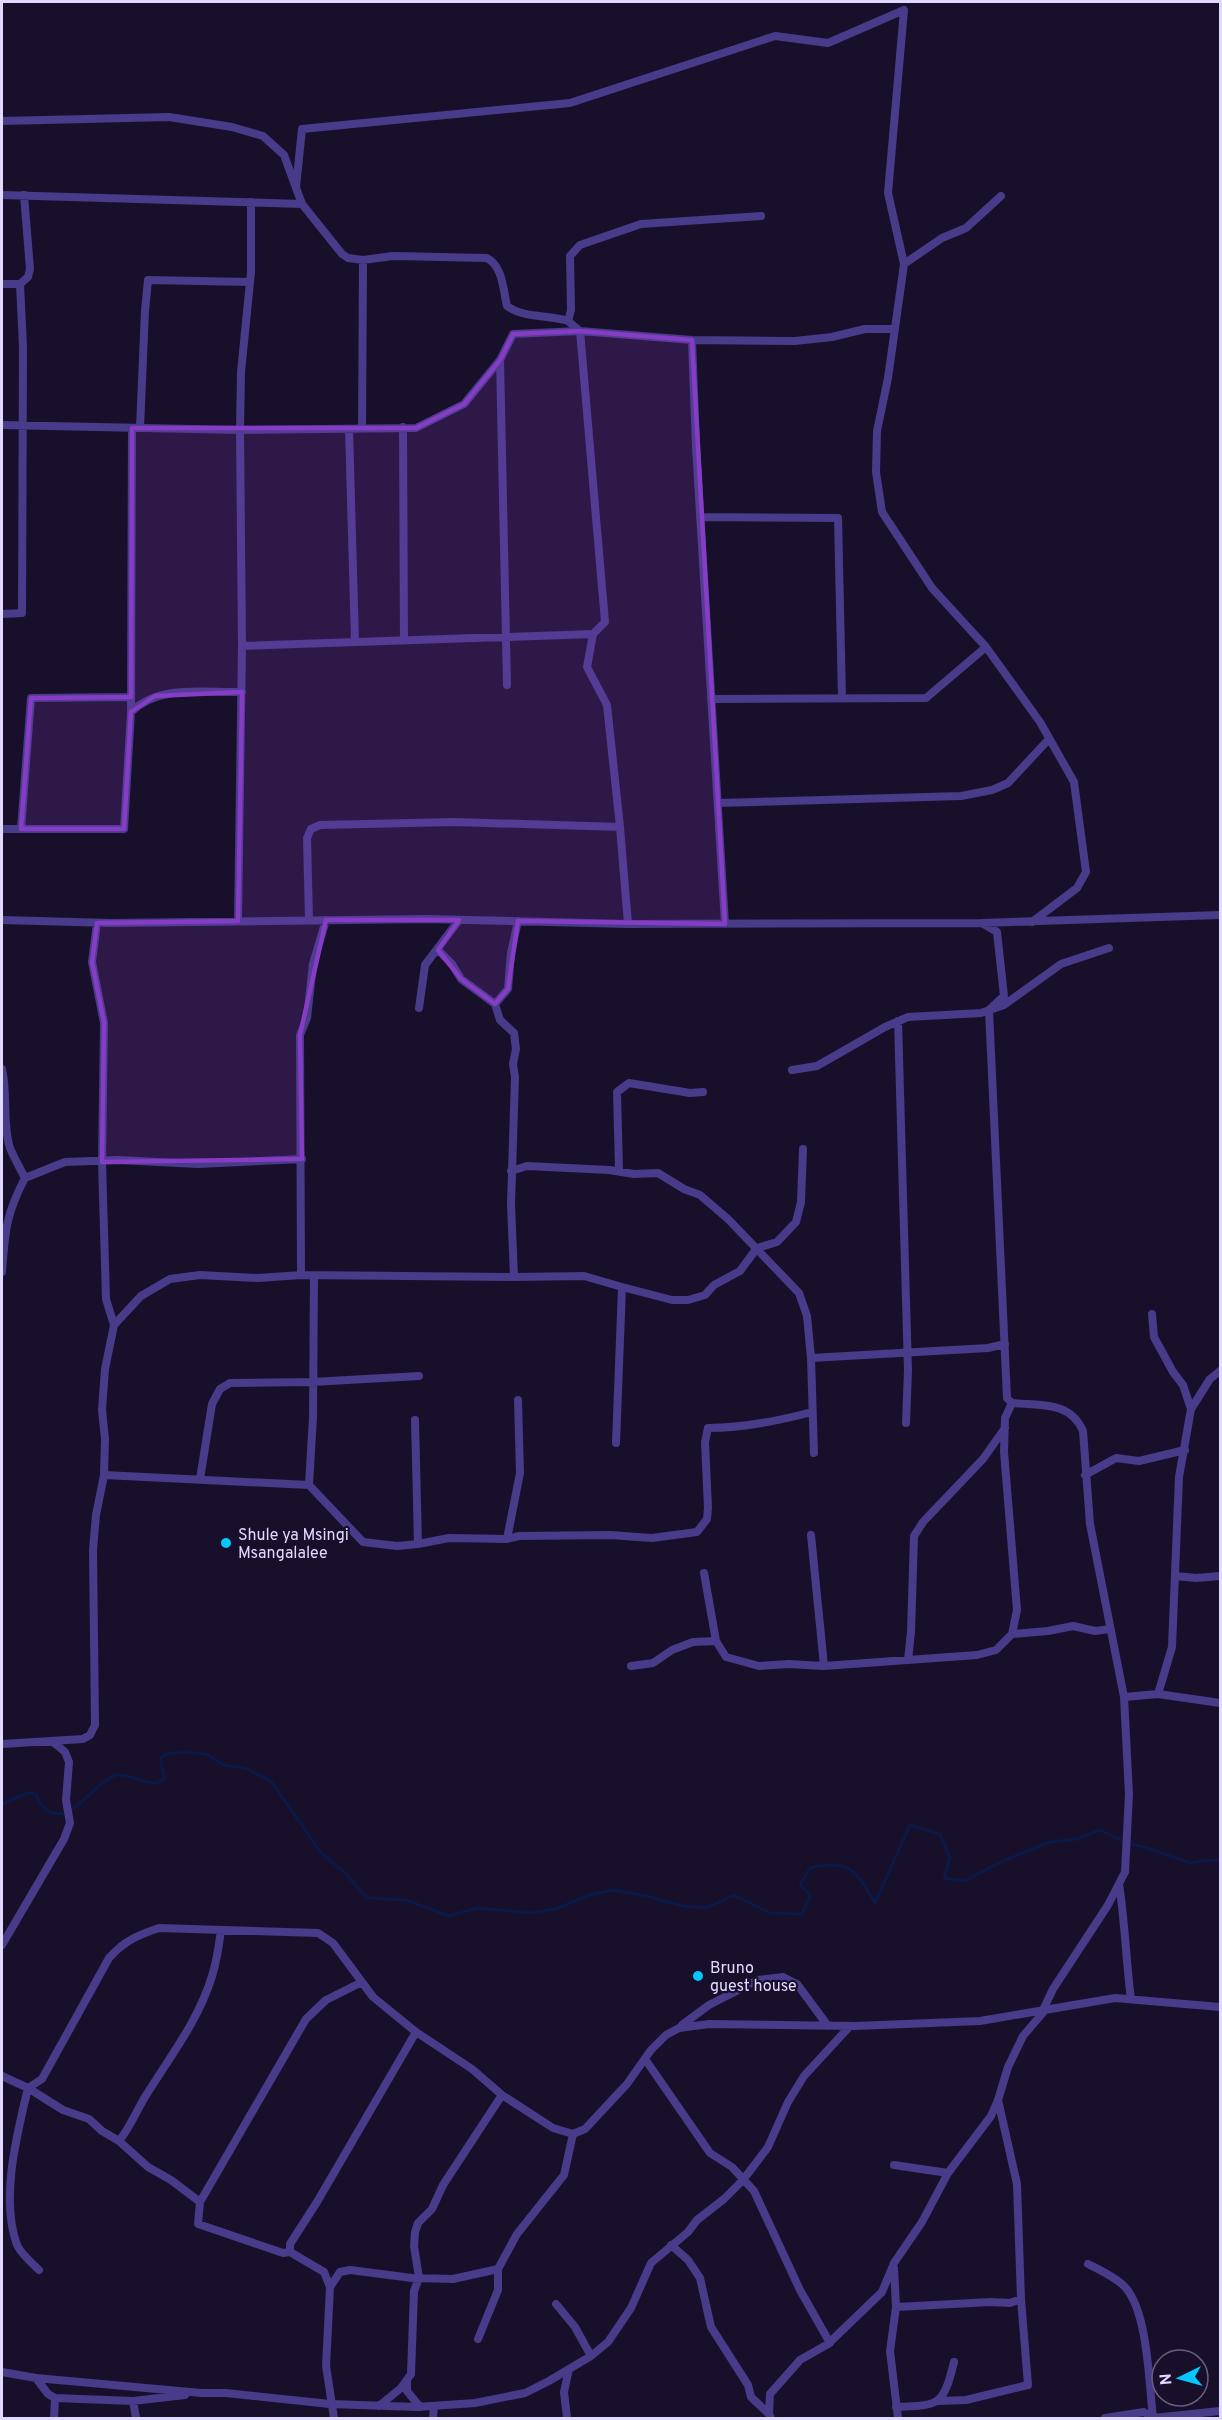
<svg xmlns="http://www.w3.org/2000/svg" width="1222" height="2420" font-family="Overpass,sans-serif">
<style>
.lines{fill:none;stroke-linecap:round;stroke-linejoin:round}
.stream{stroke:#0a1948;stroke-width:3}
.street{stroke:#483b89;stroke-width:8}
.marked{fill:#853dc5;fill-opacity:0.2;stroke:#853dc5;stroke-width:4.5;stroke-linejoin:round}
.poi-dot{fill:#05c6ff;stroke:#18102a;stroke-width:2}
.labels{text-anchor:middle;stroke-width:4.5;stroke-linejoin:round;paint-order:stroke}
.poi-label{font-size:16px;fill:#e2d9ff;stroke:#18102a;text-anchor:start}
</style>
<rect width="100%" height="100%" fill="#18102a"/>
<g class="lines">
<!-- stream -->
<path class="stream" d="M2 1804 28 1793 36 1794C38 1802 40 1804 46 1809 70 1829 93 1782 116 1775 124 1773 145 1783 156 1783L165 1779 160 1759 165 1754 186 1752 207 1754 223 1765 245 1768 271 1781 321 1853 344 1872 367 1898 406 1900 449 1916 477 1908 531 1913 556 1909 589 1895 614 1890 650 1897 683 1906 706 1908 734 1895 770 1913 802 1914 810 1896 800 1884 810 1868C851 1859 856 1871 875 1903L910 1825 940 1834 950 1858 944 1878 964 1881 1003 1861 1050 1842 1077 1839 1100 1830 1127 1843 1147 1848 1190 1863 1211 1860 1220 1861"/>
<!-- street -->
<path class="street" d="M2 121 169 117 232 127 263 136 284 155 302 204 342 254 348 258 363 260 393 256 487 258C503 267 503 289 507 306 525 319 547 314 568 321
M296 187 302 129 570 103 775 36 828 43 904 10 888 193 904 264 888 378 877 431 876 472 882 512 932 588 986 647 1040 722 1074 782 1086 872 1077 888 1032 922
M2 195 302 204
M904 264 942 238 966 228 1001 196
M2 284H20
M692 340 696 447 725 924
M500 360 507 685
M2 425 240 430 416 428 464 404 500 360 513 334 580 331 692 340 795 341 832 337 865 329H895
M403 427 404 639
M140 428 145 311 148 280 250 282
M362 428 363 260
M349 429 355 641
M700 517 838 518 842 698
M2 614 22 613 23 347 20 284 28 277 30 269 24 195
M242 646 593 634
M711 699 926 698 986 647
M131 712 132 428
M718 803 961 796 992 790 1008 783 1049 739
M2 829H124L131 712C160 684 204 693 242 692
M21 829 31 698 131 697
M2 920 111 923 426 919 628 924 982 923 997 932 1004 996 989 1010 1007 1398 1012 1403C1041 1406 1070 1401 1083 1431L1090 1524 1124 1697
M309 920 307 838 311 829 320 825 455 822 620 827
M238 921 242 646 240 430 241 372 251 272V202
M97 923 92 962 104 1023 102 1162 106 1299 114 1325
M982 923 1220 915
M628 924 620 827 607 705 587 667 593 634 605 622 580 331 568 321 571 310 570 256 580 245 641 224 761 216
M495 1004 508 989 511 953 518 921
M419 1008 425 965 459 920
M898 1021 908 1370 906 1423
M2 1069C8 1095 2 1123 10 1148 14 1158 20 1168 25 1178
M792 1070 817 1066 885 1027 908 1017 981 1013 1004 1005 1061 964 1109 948
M619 1170 617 1092 629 1083 690 1093 703 1092
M511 1171 527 1166 609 1170 634 1174 658 1173 684 1189 700 1195 728 1219 799 1293 807 1316 811 1358 988 1348 1005 1344
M2 1272C5 1231 6 1214 25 1178L65 1162 118 1160 198 1164 302 1159
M301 1275 300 1035 307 1018 313 964 326 920
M514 1277 584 1276 622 1287
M811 1358 814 1453
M1191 1409 1210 1379 1220 1371
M616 1443 622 1287 672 1300H688L705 1295 714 1285 740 1271 757 1248 777 1242 796 1222 801 1202 803 1149
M104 1475 309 1485 363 1542 397 1546 418 1544 415 1420
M1085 1475 1116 1458 1139 1461 1185 1450
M200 1479 212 1404 220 1389 230 1383 312 1382 419 1376
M309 1485 313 1417 314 1276
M811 1535 824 1666
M507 1539 520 1473 518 1400
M418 1544 449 1538 507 1539 519 1536 610 1535 652 1538 697 1532 707 1519 708 1508 705 1442 708 1428C744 1428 778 1421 812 1412
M704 1573 716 1641
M1176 1576 1196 1578 1220 1576
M1012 1634 1017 1610 1004 1452 1005 1418 1012 1403
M908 1660 911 1632 914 1536 923 1522 983 1459 1005 1428
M631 1666 653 1663 672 1650 693 1642 716 1641 726 1657 759 1666 789 1664 824 1666 977 1655 996 1650 1012 1634 1048 1631 1073 1626 1095 1631 1110 1629
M1158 1694 1220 1703
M2 1744 83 1739 90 1735 95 1725 93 1550 96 1515 104 1475 105 1439 102 1410 105 1369 114 1325 141 1296 170 1279 200 1275 258 1278 301 1275 514 1277 511 1204 515 1077 513 1064 516 1049 514 1033 500 1020 495 1004 461 979 452 964 438 950
M1119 1884C1125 1922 1126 1961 1131 1999
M2 1945 64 1839 70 1823 66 1800 69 1762 65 1752 52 1741
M1043 2010 1053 1989 1108 1905 1125 1872 1129 1794 1124 1697 1158 1694 1172 1647 1179 1477 1191 1409 1183 1385 1173 1372 1154 1337 1152 1314
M682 2025 709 2005 758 1980 783 1977 797 1984 828 2026
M645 2059 710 2153 732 2167 754 2191 800 2290 830 2343
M2 2076 28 2088 42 2079 109 1958C124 1941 138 1935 159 1928L318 1933 333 1943 373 1997 416 2032 472 2069 502 2095 553 2128 573 2134 585 2129 627 2084 651 2050 666 2035 679 2028 709 2024 855 2026 980 2021 1115 1998 1220 2007
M119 2141C130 2127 136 2112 145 2097 169 2058 199 2020 212 1976 217 1961 219 1945 221 1930
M894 2165 948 2173
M200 2202 306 2019 326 2000 362 1982
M671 2245 688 2260 700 2278 711 2327 748 2385 751 2397 769 2414 771 2418
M290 2252V2244L317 2202 416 2032
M1088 2264C1100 2270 1115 2277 1124 2286 1148 2310 1149 2384 1153 2418L1220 2411
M894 2268 896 2307 890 2351 898 2418
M39 2270C32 2263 21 2254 17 2245 0 2199 17 2134 28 2088L63 2110 89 2119 102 2131 119 2141 148 2167 171 2180 200 2202 198 2224 283 2253 290 2252 324 2272 330 2287 326 2366 334 2418
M330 2287 340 2272 350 2270 412 2278 453 2279 498 2269 517 2234 564 2175 573 2134
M556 2304 575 2327 591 2356
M896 2307 991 2302 1010 2303 1021 2299
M478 2339 498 2290V2269
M2 2372 36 2378 48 2394 55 2398 133 2401 185 2395
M36 2378 201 2393H226L330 2404 417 2407 475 2403 525 2393 549 2381 591 2356 608 2342 631 2308 651 2263 688 2232 697 2220 724 2199 743 2180 768 2147 788 2102 804 2076 850 2026
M407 2380V2391L420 2407
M133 2401 136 2418
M938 2401 966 2400 1028 2385 1021 2299 1017 2184 998 2100
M379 2406 401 2388 411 2374 414 2291 419 2278 414 2246 415 2232 418 2223 432 2209 443 2185 502 2095
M896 2407C939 2405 943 2407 954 2362
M769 2414 770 2394 800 2360 828 2344 882 2292 894 2263 922 2222 948 2173 991 2116 998 2100 1008 2067 1023 2036 1046 2009
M54 2418 55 2398
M433 2418 434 2406
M567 2418 564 2392 569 2369
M1105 2418 1144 2412 1153 2418"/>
</g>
<!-- marked area -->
<path class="marked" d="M580 331 692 340 725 924 518 921 508 989 495 1004 461 979 438 950 459 920H326L300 1035 302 1159 102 1162 104 1023 92 962 97 923 238 921 242 692 155 696 131 712 124 829H21L31 698 131 697 132 428H416L464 404 500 360 513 334Z"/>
<!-- markers -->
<g class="poi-dot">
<circle cx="226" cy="1543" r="6"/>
<circle cx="698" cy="1976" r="6"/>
</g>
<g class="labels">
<!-- poi labels -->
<g class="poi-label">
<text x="238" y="1540">Shule ya Msingi<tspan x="238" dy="18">Msangalalee</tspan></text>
<text x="710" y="1973">Bruno<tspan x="710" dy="18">guest house</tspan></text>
</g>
</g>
<!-- border -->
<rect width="1222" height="2420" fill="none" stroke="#e2d9ff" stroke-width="6"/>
<!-- north arrow -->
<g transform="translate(1180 2378) rotate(265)"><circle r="28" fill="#18102a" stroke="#69607f" stroke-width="1.5"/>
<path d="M0-4.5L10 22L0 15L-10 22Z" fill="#05c6ff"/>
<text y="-9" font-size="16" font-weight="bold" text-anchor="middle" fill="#e2d9ff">N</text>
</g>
</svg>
